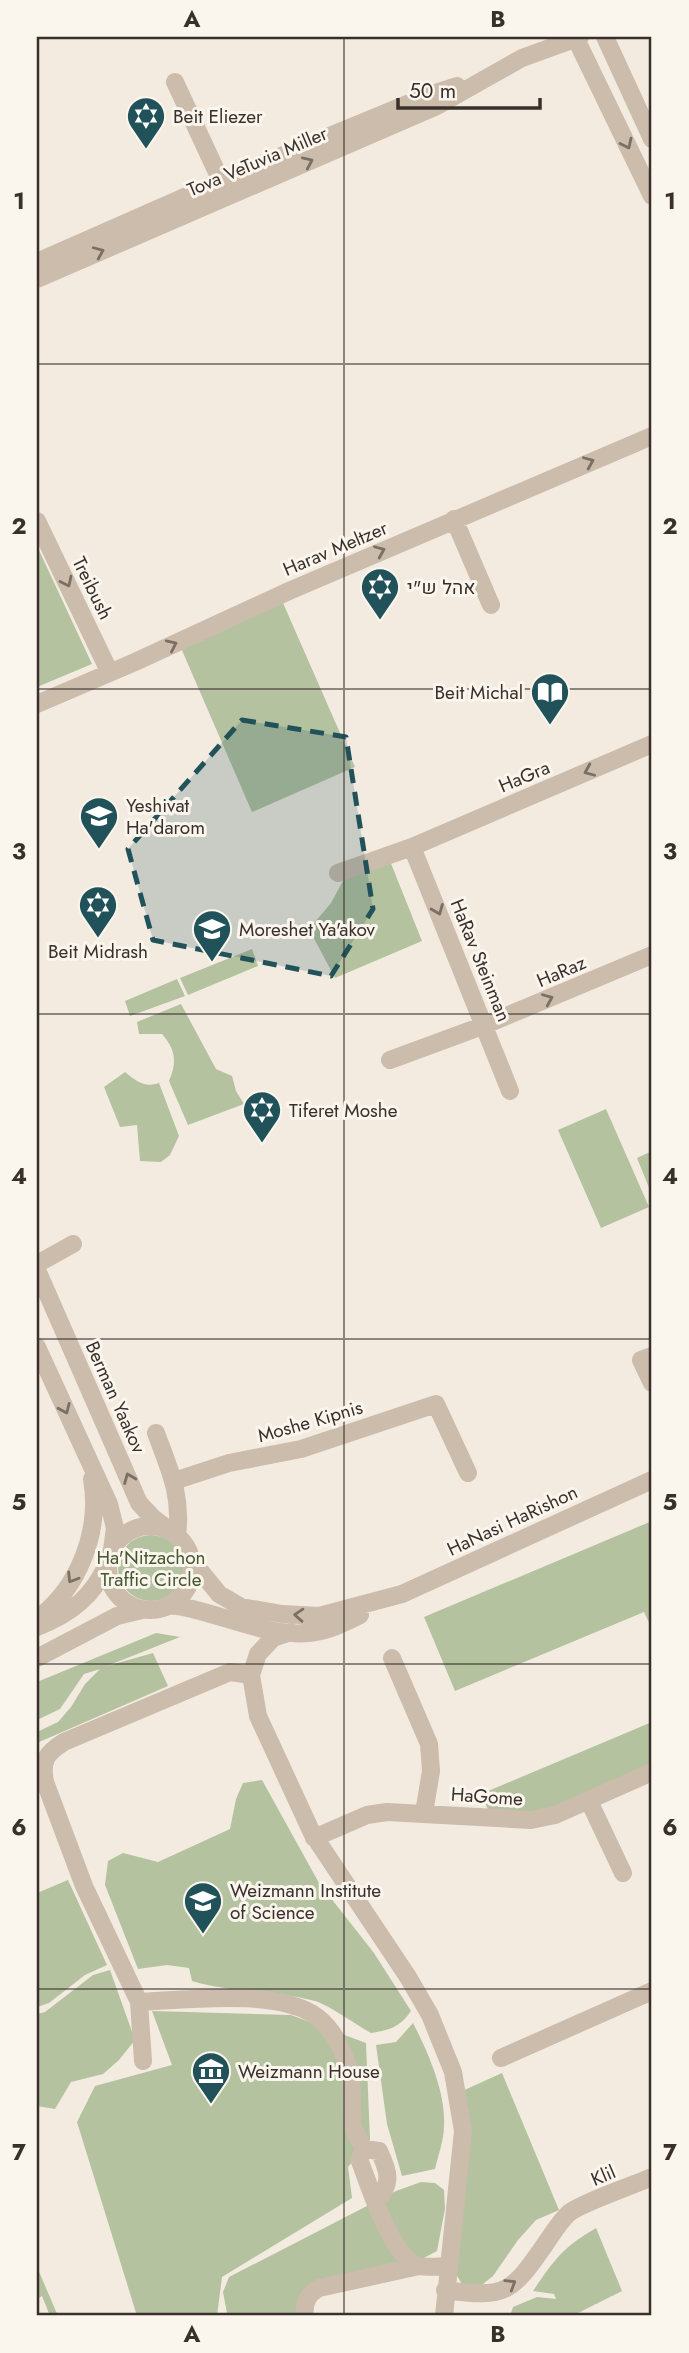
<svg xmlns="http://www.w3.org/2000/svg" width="689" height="2353" font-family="Jost,Heebo,sans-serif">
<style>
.green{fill:#b4c2a0}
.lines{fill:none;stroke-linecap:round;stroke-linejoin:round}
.minor{stroke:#cbbcac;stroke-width:18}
.oneway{stroke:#7b6f65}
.marked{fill:#21525a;fill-opacity:0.2;stroke:#21525a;stroke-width:5;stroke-dasharray:14 9;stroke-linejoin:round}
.grid{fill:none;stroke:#39302b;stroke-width:2;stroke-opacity:0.55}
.labels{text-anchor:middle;stroke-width:6;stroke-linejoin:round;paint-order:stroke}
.poi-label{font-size:19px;fill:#39302b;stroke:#faf5ed;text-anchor:start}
.street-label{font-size:19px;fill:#39302b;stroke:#faf5ed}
.park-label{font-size:19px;fill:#45572f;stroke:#faf5ed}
.neatline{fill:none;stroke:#39302b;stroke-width:2.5}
.grid-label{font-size:23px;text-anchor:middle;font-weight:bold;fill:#39302b}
</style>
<rect width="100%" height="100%" fill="#f3ebe0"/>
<!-- green -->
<path class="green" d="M37 546 92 664 37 687Z
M283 603 355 767 252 812 181 648Z
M390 861 422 941 335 978 309 929 331 903 345 877Z
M252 949 258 966 188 995 180 978Z
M177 979 185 996 130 1016 125 1001Z
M181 1004 216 1069 232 1076 236 1091 244 1104 188 1125 169 1081C177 1062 176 1050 162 1034H139L137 1022Z
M125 1072C136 1081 145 1088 159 1083L179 1136 170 1155 161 1162 140 1161 137 1125 120 1127 104 1087Z
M606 1109 649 1207 601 1228 558 1130Z
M652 1151V1195L637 1158Z
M652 1521V1629L644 1612 455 1691 424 1617Z
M118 1568a33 33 0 1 1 66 0a33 33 0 1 1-66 0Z
M156 1633 180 1637 107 1666 153 1653 168 1686 37 1743V1732L58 1722 71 1707 85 1684 100 1669 84 1674 60 1709 37 1720V1682Z
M652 1722V1771L541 1816 490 1814 481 1794Z
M262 1780 319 1883 374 1953 411 2011C400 2027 390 2030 371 2033 358 2026 327 2004 315 2001 275 1990 231 1993 192 1981L189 1968 167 1965 138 1969 105 1885 108 1861 123 1853 158 1862 230 1829 236 1799 243 1783Z
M68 1880 107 1965 85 1975 49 2003 37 2007V1893Z
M110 1970 135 2040 119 2060 103 2074 71 2082 55 2109 37 2106V2014L45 2012 93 1975Z
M152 2011 291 2015 366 2043 370 2140 348 2167 352 2198 222 2277 217 2316H137L77 2122 95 2086 172 2065Z
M413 2023C428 2052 446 2093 444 2126 444 2140 438 2156 435 2169L402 2176 387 2124 376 2045 396 2042Z
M502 2073 559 2210 536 2220 518 2240 493 2276 478 2288 463 2286 455 2272 460 2092Z
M421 2182 435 2183 444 2190 445 2209 437 2251 422 2259 320 2284 302 2316H232L227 2313 223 2292 229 2277 396 2191Z
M596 2228 622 2291 572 2316H510L513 2307 537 2297 556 2299 554 2294 533 2291C554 2260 563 2247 596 2228Z
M37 2267 58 2316H50L42 2296 37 2299Z"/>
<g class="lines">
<!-- minor -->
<path class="minor" d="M575 37 652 196
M605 37 652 139
M175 82 221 181
M37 262 221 181 429 95 457 86
M37 279 437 106 522 58 580 37
M454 519 491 605
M37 521 110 673
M37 704 135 662 289 591 652 436
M412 847 510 1091
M338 873 412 847 652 744
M390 1060 485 1025 652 955
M37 1264 73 1244
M37 1270 139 1503 153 1518 169 1530
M37 1347 109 1504 115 1528 112 1550
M652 1356 641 1360 652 1383
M156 1433C170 1471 182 1495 177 1536
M174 1481 229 1463 301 1449 436 1404 468 1473
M108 1568a42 42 0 1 1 84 0a42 42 0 1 1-84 0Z
M192 1561 219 1594 241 1607 282 1614 319 1616 402 1594 652 1480
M171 1605C221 1611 274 1644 325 1630 337 1627 348 1621 360 1615
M37 1619C79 1588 101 1531 92 1479
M37 1627C71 1614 94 1596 108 1562
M291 1632 273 1638 258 1654 251 1675 258 1716 312 1833 408 1977 430 2015 453 2072 463 2131 444 2316
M37 1658 117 1616 142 1610
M392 1658 429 1744 431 1771 424 1813
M251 1675 230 1672 64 1742C46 1753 41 1761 45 1782L84 1886 139 2002C185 2000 279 1988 317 2017 333 2029 342 2048 348 2066 355 2085 350 2104 353 2124 354 2133 360 2141 364 2149
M589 1801 623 1873
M314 1838 367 1815 387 1812 531 1820 555 1815 652 1772
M139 2002 143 2061
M501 2058 652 1991
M375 2202C393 2184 389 2172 379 2151L364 2149 359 2159C369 2184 392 2261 420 2266 429 2268 440 2266 448 2266
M445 2290C507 2299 512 2292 546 2243 553 2233 560 2221 569 2213 581 2203 634 2185 652 2177
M304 2316C305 2303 306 2295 319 2288L419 2266"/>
</g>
<!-- one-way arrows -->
<defs><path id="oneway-chevron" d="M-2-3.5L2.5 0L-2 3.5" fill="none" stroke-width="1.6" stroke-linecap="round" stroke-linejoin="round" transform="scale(1.75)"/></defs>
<g class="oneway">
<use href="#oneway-chevron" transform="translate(627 144) rotate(64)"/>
<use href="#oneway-chevron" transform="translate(308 162) rotate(-24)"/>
<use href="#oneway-chevron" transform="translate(99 252) rotate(-23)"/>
<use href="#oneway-chevron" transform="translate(589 462) rotate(-23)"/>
<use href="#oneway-chevron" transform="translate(380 551) rotate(-23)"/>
<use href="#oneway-chevron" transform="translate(67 582) rotate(64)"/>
<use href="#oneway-chevron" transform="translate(172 645) rotate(-25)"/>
<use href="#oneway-chevron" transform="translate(589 771) rotate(157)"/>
<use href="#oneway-chevron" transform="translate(438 910) rotate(68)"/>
<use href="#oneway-chevron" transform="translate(548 999) rotate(-23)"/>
<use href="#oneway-chevron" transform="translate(65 1409) rotate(66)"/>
<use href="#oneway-chevron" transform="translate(129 1478) rotate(-112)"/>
<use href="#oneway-chevron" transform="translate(72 1578) rotate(122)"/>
<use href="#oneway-chevron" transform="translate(299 1615) rotate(-176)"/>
<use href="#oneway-chevron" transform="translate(511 2284) rotate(-32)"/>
</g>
<!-- marked area -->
<path class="marked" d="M242 720 346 737 373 909 331 976 153 940 128 849Z"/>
<!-- grid -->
<path class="grid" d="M344 37V2316M37 364H652M37 689H652M37 1014H652M37 1339H652M37 1664H652M37 1989H652"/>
<!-- icons -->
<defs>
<g id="synagogue-pin" transform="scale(2.0125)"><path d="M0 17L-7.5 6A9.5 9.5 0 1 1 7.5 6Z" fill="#21525a" stroke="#faf5ed"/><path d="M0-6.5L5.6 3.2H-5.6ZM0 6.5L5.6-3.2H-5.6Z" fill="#fff"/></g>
<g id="library-pin" transform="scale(2.0125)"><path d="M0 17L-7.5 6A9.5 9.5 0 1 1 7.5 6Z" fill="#21525a" stroke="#faf5ed"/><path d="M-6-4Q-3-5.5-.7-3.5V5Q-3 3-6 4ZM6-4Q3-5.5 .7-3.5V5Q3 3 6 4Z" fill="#fff"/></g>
<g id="school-pin" transform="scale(2.0125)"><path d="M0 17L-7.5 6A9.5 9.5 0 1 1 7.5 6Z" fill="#21525a" stroke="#faf5ed"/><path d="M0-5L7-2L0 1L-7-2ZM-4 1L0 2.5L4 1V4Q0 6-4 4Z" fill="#fff"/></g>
<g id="university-pin" transform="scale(2.0125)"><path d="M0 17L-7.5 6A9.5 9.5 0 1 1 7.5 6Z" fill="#21525a" stroke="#faf5ed"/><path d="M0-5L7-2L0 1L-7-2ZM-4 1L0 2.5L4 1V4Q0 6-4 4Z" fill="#fff"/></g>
<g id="museum-pin" transform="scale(2.0125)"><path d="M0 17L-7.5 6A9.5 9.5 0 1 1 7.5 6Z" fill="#21525a" stroke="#faf5ed"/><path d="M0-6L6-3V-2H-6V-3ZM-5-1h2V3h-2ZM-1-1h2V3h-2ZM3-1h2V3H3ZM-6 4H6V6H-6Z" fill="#fff"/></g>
</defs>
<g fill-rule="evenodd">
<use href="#synagogue-pin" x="146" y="116"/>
<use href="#synagogue-pin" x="380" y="587"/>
<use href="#library-pin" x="550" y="692"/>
<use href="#school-pin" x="99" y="816"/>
<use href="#synagogue-pin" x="98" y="905"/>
<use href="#university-pin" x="212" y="929"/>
<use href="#synagogue-pin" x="262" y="1110"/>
<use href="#university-pin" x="203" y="1901"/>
<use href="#museum-pin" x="211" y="2071"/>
</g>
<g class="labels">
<!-- poi labels -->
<g class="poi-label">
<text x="173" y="123">Beit Eliezer</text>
<text x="407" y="594">אהל ש"י</text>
<text x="523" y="699" text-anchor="end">Beit Michal</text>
<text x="126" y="812">Yeshivat<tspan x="126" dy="22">Ha'darom</tspan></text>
<text x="239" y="936">Moreshet Ya'akov</text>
<text x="98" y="958" text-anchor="middle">Beit Midrash</text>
<text x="289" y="1117">Tiferet Moshe</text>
<text x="230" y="1897">Weizmann Institute<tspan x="230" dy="22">of Science</tspan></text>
<text x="238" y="2078">Weizmann House</text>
</g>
<!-- street labels -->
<g class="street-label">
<text transform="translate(257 161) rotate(-23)" y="7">Tova VeTuvia Miller</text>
<text transform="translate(335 548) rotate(-23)" y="7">Harav Meltzer</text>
<text transform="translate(93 588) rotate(64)" y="7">Treibush</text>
<text transform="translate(524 776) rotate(-23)" y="7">HaGra</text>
<text transform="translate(481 960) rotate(68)" y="7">HaRav Steinman</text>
<text transform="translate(561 971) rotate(-23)" y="7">HaRaz</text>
<text transform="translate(116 1397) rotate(66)" y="7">Berman Yaakov</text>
<text transform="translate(310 1421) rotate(-16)" y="7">Moshe Kipnis</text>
<text transform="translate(512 1520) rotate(-25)" y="7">HaNasi HaRishon</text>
<text transform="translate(487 1796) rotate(4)" y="7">HaGome</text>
<text transform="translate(603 2175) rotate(-23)" y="7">Klil</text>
</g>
<!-- park labels -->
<g class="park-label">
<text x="151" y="1564">Ha'Nitzachon<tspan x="151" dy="22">Traffic Circle</tspan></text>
</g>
</g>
<!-- border -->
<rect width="689" height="2353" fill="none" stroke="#faf5ed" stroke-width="77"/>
<!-- scale -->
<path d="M398 98v10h142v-10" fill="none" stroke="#39302b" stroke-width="3.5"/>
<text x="409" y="98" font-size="21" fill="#39302b" stroke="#faf5ed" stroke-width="5" paint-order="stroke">50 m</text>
<rect x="38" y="38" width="612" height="2276" class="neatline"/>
<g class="grid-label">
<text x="192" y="27">A</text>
<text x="498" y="27">B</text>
<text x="19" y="209">1</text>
<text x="670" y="209">1</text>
<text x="19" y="534">2</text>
<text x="670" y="534">2</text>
<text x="19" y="859">3</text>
<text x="670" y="859">3</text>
<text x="19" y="1184">4</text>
<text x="670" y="1184">4</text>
<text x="19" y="1510">5</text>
<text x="670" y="1510">5</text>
<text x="19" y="1835">6</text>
<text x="670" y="1835">6</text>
<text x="19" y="2160">7</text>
<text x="670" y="2160">7</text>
<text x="192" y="2342">A</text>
<text x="498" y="2342">B</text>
</g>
</svg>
